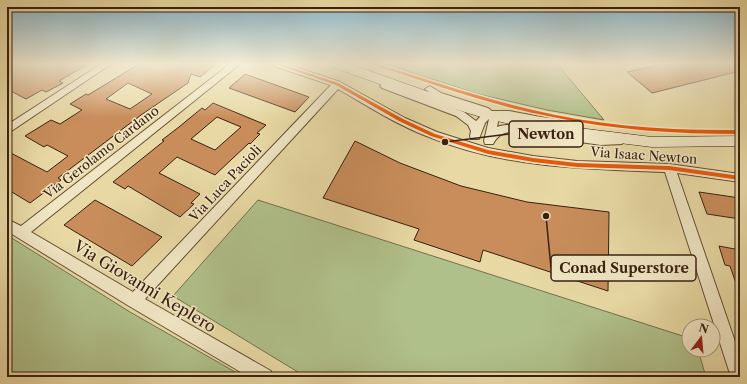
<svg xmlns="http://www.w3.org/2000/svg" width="747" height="384" font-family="'Libre Caslon Text',serif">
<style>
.green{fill:#b0c08a;stroke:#74704c}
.building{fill:#c88d5b;stroke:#39200f;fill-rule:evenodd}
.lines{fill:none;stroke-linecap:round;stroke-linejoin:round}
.minor-casing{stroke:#654e34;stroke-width:2}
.secondary-casing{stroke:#39200f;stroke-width:1}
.minor{fill:#f0e6c4;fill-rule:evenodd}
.secondary{fill:#f0e6c4;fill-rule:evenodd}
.cycleway-casing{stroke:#f0e6c4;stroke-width:3}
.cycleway{fill:#e8590c;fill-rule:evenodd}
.labels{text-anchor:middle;stroke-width:3;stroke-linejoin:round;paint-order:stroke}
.street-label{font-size:13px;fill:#39200f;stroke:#f0e6c4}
.near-street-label{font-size:16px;fill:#39200f;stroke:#f0e6c4}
.leader{fill:none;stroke:#39200f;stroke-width:1.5}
.callout-dot{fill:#39200f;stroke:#f0e6c4;stroke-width:1.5}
.callout{fill:#f0e6c4;stroke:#39200f;stroke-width:1.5}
.callout-label{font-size:14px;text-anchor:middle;font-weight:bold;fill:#39200f}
</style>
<rect width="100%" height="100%" fill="#e8d9a4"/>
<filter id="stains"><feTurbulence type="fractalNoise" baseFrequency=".005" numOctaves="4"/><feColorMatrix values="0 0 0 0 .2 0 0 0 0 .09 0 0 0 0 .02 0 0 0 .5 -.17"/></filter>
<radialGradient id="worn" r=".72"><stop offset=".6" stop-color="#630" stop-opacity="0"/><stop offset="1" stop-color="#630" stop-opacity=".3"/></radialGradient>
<!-- green -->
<path class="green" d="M386 64H557L604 120 547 110 478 94Z
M258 200 689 338V350H698L706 377H306L173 296Z
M7 235 130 312 244 377H7Z"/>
<!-- building -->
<path class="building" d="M7 64H88L59 81 63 83 46 92 42 90 26 99 7 89Z
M139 64H216L200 77 191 74 188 83 141 115 58 178 61 180 30 203 7 189V151L47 172 68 156 47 145 44 147 25 136 51 120 60 124 82 110 70 104 86 94 88 95ZM128 83 152 94 130 109 106 99Z
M663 64H740V71L652 93 627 72Z
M245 74 309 97 295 112 229 88Z
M213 103 266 125 257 133 260 134 250 144 249 143 215 175 177 157 159 173 200 194 191 203 194 204 180 217 128 186 125 189 113 182 164 141 162 140 179 127 202 108 205 110ZM217 117 241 127 215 150 191 139Z
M355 141 400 163 461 186 527 202 609 212 608 291 483 250 480 262 414 240 419 229 323 198Z
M699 192 740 198V219L707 214Z
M95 200 126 217 162 237 132 266 64 225Z
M719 246 740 250V288L738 289 730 266 725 265Z"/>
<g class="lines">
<!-- minor casing -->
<g class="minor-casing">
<path id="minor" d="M101 64H111L7 134V125Z
M230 64H240L31 232 133 292 331 85 274 66 273 64H286L340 82 405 118 437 132 488 148 533 156 577 161 669 164 740 174V182L677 173 740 356V377H731L665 172C585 169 504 168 429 137 397 125 368 106 338 89L145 299 271 371 273 377H249L129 306 7 231V219L21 226Z
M385 83 464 112 476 121 483 114 480 112 435 97 425 89 430 86 441 93 488 108 492 111H509L541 117 558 119 563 122 558 125H550L499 117 497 127C519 119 575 135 600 137 608 138 615 136 622 138L623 141 622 144 601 145 510 132C501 133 497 137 493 144H485L484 141 489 119 485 123 479 139H471L470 136 471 131 468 125 456 116 382 88 380 86 382 84Z"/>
</g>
<!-- secondary casing -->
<g class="secondary-casing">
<path id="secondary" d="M331 64H350L426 91 491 111 562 126 652 137 740 136V146L652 147 562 136 484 118 416 97 332 67Z"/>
</g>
<!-- minor -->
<use href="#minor" class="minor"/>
<!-- secondary -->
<use href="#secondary" class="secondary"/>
<!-- cycleway casing -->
<g class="cycleway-casing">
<path id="cycleway" d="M275 64H281L338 83 403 119 435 134 488 150 533 158 577 163 669 166 740 176V180L669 170 577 167 533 162 488 154 431 136 399 121 336 85Z
M372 64H378C428 80 478 97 529 109 598 126 669 131 740 130V134C677 134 614 130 553 117 515 110 478 99 441 87 426 82 410 77 395 72 388 70 379 68 372 64Z"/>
</g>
<!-- cycleway -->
<use href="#cycleway" class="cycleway"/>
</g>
<!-- sky -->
<linearGradient id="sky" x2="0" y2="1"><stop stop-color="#88b6cc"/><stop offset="0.54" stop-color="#f5eed6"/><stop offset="1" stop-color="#f5eed6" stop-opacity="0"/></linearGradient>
<rect width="747" height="118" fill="url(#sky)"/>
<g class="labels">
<!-- street labels -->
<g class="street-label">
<text transform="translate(101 152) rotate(-38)" y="5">Via Gerolamo Cardano</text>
<text transform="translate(644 155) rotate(4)" y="5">Via Isaac Newton</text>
<text transform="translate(225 183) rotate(-47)" y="5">Via Luca Pacioli</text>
</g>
<!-- near-street labels -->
<g class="near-street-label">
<text transform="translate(145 286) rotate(31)" y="6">Via Giovanni Keplero</text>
</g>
</g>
<!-- callouts -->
<path class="leader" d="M445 142L509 134M546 216L551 268"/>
<g class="callout-dot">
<circle cx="445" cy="142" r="4"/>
<circle cx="546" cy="216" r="4"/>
</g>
<g class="callout">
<rect x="509" y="121" width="74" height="26" rx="4"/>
<rect x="551" y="255" width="145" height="26" rx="4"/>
</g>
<g class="callout-label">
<text x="546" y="139">Newton</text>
<text x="624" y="273">Conad Superstore</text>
</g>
<!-- margin -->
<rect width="747" height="384" fill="none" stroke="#e8d9a4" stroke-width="24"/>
<rect x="8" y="8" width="731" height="368" fill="none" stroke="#39200f" stroke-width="2"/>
<rect x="12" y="12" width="723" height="360" fill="none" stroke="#39200f"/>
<!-- north arrow -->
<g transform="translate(701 338) rotate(16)"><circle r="19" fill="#f0e6c4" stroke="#a7977c"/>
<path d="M0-3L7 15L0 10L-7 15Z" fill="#8f2418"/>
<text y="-6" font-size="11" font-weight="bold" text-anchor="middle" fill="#39200f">N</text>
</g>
<rect width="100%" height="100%" filter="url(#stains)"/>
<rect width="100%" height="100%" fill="url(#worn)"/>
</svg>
